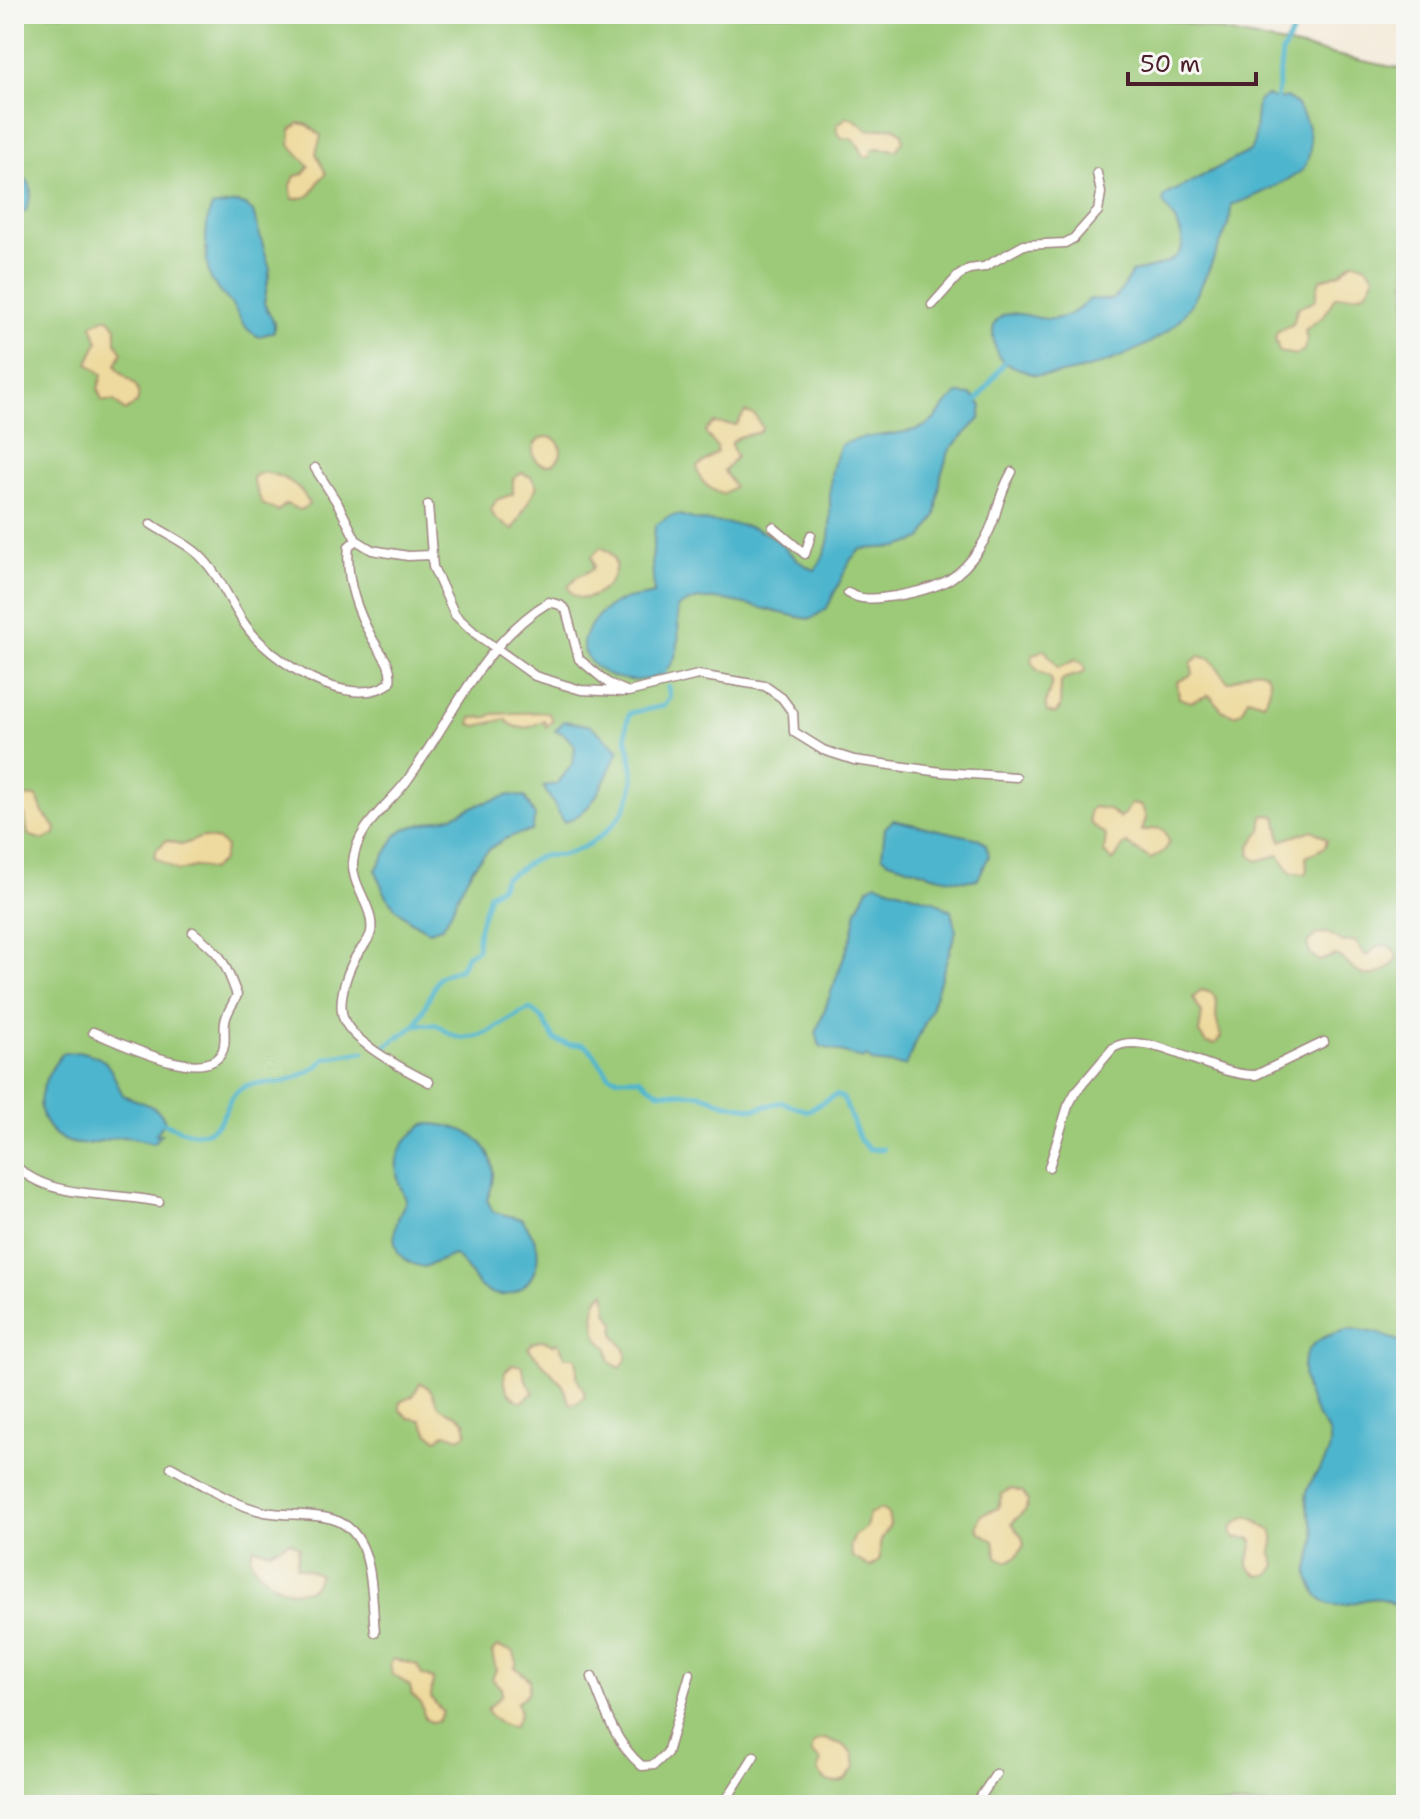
<svg xmlns="http://www.w3.org/2000/svg" width="1420" height="1819" font-family="'Shantell Sans',sans-serif">
<style>
.green{fill:#9cca78;stroke:#737452;stroke-width:2}
.sand{fill:#eeda9e;stroke:#9c7c64;stroke-width:2}
.water{fill:#4eb5cd;stroke:#4c6a7c;stroke-width:2}
.lines{fill:none;stroke-linecap:round;stroke-linejoin:round}
.stream{stroke:#4eb5cd;stroke-width:5}
.lane-casing{stroke:#9f8583;stroke-width:11}
.lane{stroke:#fff;stroke-width:8}
</style>
<rect width="100%" height="100%" fill="#f6f6f2"/>
<filter id="ink" filterUnits="userSpaceOnUse"><feTurbulence type="fractalNoise" baseFrequency=".0125" numOctaves="2"/><feDisplacementMap in="SourceGraphic" scale="16" xChannelSelector="R" yChannelSelector="G"/><feConvolveMatrix kernelMatrix="1 2 1 2 8 2 1 2 1" color-interpolation-filters="sRGB"/></filter>
<filter id="wash" filterUnits="userSpaceOnUse"><feTurbulence type="fractalNoise" baseFrequency=".006" numOctaves="4" result="noise"/><feDisplacementMap in="SourceGraphic" scale="32" xChannelSelector="R" yChannelSelector="G"/><feGaussianBlur stdDeviation="1.8" result="paint"/><feColorMatrix in="noise" values="0 0 0 0 0 0 0 0 0 0 0 0 0 0 0 0 0 1.4 0 .05"/><feComposite in="paint" operator="in"/></filter>
<g filter="url(#wash)">
<rect width="100%" height="100%" fill="#f4ebdb"/>
<!-- green -->
<path class="green" d="M14 14H1143L1406 70V1805H14Z"/>
<!-- sand -->
<path class="sand" d="M847 117 854 119 868 130 894 127 902 133 903 141 896 150 876 148 872 150 871 157H864C859 146 857 137 842 138L837 132V125Z
M299 123 308 125 321 136 316 153 326 174C310 186 320 198 293 199L290 187 295 176 303 174 309 166 290 145 291 130Z
M1352 262C1363 261 1369 267 1374 276 1367 302 1353 292 1335 297L1324 316 1305 330 1307 341 1304 350 1296 355 1279 352 1275 337 1278 331 1293 324 1298 307C1324 300 1312 300 1320 280L1340 273Z
M104 318H109L116 327V343L122 352 116 365C122 381 144 380 137 403L125 411 114 401H102L98 389 102 375 88 363 98 342 92 325Z
M745 412 755 415 762 428 760 432C749 436 737 434 731 444L736 457 724 471 734 487 723 494C710 490 698 481 697 467L717 452V447L706 434V430L714 423 736 425Z
M533 451a14 14 0 1 1 28 0a14 14 0 1 1-28 0Z
M264 472C283 476 303 485 309 505L300 510 286 504 278 511 262 504 253 480 254 476Z
M522 473 531 477 537 486 513 530 495 518 491 510 496 500 513 494V479Z
M601 547C643 566 581 622 568 587L577 577 593 569 594 565 592 556Z
M1044 649 1058 668 1075 660 1083 664 1085 671C1077 678 1068 674 1061 681L1060 708 1055 714 1047 712C1042 699 1054 690 1051 678L1037 670 1031 661 1033 655Z
M1199 656 1211 659 1228 682C1238 680 1244 673 1252 671 1273 667 1274 691 1263 703L1248 698 1241 712 1234 715 1223 711 1209 695 1191 702 1179 698 1177 682 1193 674 1191 663Z
M547 712 553 720 546 727 544 720C530 728 518 733 505 719L477 726 470 724 472 718 488 717 493 714Z
M14 792 18 796 37 797 43 813 56 828 55 834 43 840 28 835 25 815 14 813Z
M1131 804 1142 806 1146 818 1142 831 1158 828 1165 831 1169 842 1165 850 1151 859 1127 844 1123 846 1113 861 1104 853 1106 836 1090 823 1089 812 1093 807 1108 809 1119 818 1124 815Z
M1269 815 1276 816 1281 841 1312 830 1327 839 1325 847 1306 857 1307 869 1305 874 1291 873 1279 855 1257 861 1251 856 1250 846 1261 831 1263 816Z
M202 837 218 840 226 847 222 861 211 870 198 866 178 871 154 857 157 849 167 840 182 845Z
M1327 933 1343 942 1355 941 1365 955H1368L1377 946 1388 945 1396 952V960C1388 972 1370 981 1356 971 1348 966 1345 959 1336 955L1319 961 1310 953 1307 943 1317 934Z
M1201 990 1212 993 1217 1001 1216 1018 1221 1037 1215 1044 1206 1043 1199 1033 1202 1014 1193 998Z
M605 1292 607 1311 615 1323 614 1334C622 1349 635 1351 620 1368L610 1362 608 1348 597 1338C595 1322 589 1300 605 1292Z
M543 1340 553 1345 558 1342 565 1357H575C579 1364 575 1372 578 1380 581 1387 585 1389 585 1397L577 1403 570 1404 563 1385 528 1348 533 1343Z
M513 1364 522 1366 527 1383 534 1392 522 1402C508 1396 503 1387 505 1371Z
M420 1383C437 1390 432 1401 441 1408 453 1416 469 1414 466 1434L459 1438 446 1433 437 1439 428 1433 421 1420 409 1418 400 1410V1402L413 1396Z
M1011 1489 1023 1492 1028 1501 1025 1510 1012 1523 1022 1537 1024 1545 1017 1556 1007 1562 997 1557 994 1541 980 1532 977 1526 981 1515 998 1508 1002 1494Z
M881 1509 888 1514 890 1524C888 1531 881 1537 880 1544 879 1556 884 1561 870 1567L853 1557 850 1547 855 1535 866 1528 869 1514Z
M1246 1517C1258 1517 1261 1528 1271 1530 1278 1540 1272 1542 1271 1552L1276 1565 1270 1574 1260 1576C1239 1564 1251 1560 1253 1541L1250 1538H1236L1231 1533 1234 1525Z
M290 1541 299 1547 296 1566 319 1574 314 1586C292 1602 258 1579 250 1557L253 1547 270 1551Z
M497 1647 513 1651 517 1662 515 1667 530 1680 528 1693 517 1702 520 1714 514 1727C504 1727 491 1719 487 1710L502 1694 501 1688 492 1679 496 1670 492 1652Z
M393 1659 417 1665 422 1675 433 1679 431 1698 443 1712 438 1721 431 1722 425 1719 421 1703 412 1695 410 1686 392 1674 390 1665Z
M826 1739 843 1745 853 1754 855 1768 845 1780C833 1785 824 1783 818 1770L821 1760 812 1753C811 1743 816 1740 826 1739Z"/>
<!-- water -->
<path class="water" d="M1267 95 1276 100 1286 97C1308 109 1318 148 1303 169 1297 177 1241 204 1231 204 1232 222 1219 246 1212 262 1202 285 1190 313 1170 329 1140 353 1077 377 1038 375 1031 375 1023 370 1015 367 1007 364 1000 362 997 353 994 345 991 331 995 323 1008 303 1035 321 1053 319 1068 318 1079 309 1090 299L1111 300 1118 295 1132 272C1185 262 1198 249 1163 203L1164 196 1250 151 1254 141 1258 101Z
M14 168C34 185 34 186 26 211L14 217Z
M237 203 245 205 253 212 270 269 264 303 274 323V331L259 337C241 327 243 321 232 305 226 297 217 290 212 281 204 266 204 222 212 207Z
M958 394 972 395 982 406 980 419 950 449 941 475 936 515 922 539 899 547 861 549 851 559 827 608 811 619C774 616 707 583 677 608 678 626 682 646 672 663 654 694 586 681 583 644 583 636 589 628 593 622 600 612 612 604 623 600 633 597 644 597 654 594L652 562 655 526C662 521 668 515 677 515 685 515 694 521 702 521 726 524 748 523 770 536 786 545 796 564 815 570 840 537 825 507 832 470 834 461 838 453 841 445 866 433 895 437 921 428 938 422 943 403 958 394Z
M564 721 591 726 619 750C605 776 597 812 564 822L543 786 557 784 573 763 575 745 563 733 555 731Z
M510 795 525 797 535 816 532 831C493 837 475 859 459 893 454 905 450 917 442 927L429 931C401 918 384 901 376 870L396 836 404 829 453 816 477 805Z
M893 820 980 839 986 845 989 856 978 879C950 885 914 868 886 860L882 855 885 828Z
M876 883 934 901 951 911 956 931 930 1012 905 1066 872 1062 867 1056 863 1059 820 1046 816 1033 852 935 857 910 868 888Z
M82 1052C112 1058 110 1071 123 1095 138 1102 162 1106 165 1122L156 1134H161L154 1143C144 1141 133 1137 123 1137 110 1137 99 1143 86 1144 64 1146 45 1131 41 1110 37 1091 51 1067 63 1053Z
M425 1124C474 1124 507 1151 487 1200L493 1212 522 1219C527 1227 536 1238 537 1247 542 1275 517 1305 488 1292 472 1284 469 1266 454 1255L424 1267C385 1260 391 1228 406 1201 405 1194 401 1190 399 1183 391 1155 403 1139 425 1124Z
M1352 1329 1377 1333 1406 1344V1614C1400 1610 1393 1603 1386 1600 1362 1592 1336 1620 1317 1594 1314 1589 1308 1578 1308 1572 1308 1560 1316 1548 1315 1536 1313 1520 1302 1505 1308 1488 1314 1473 1329 1462 1330 1445 1332 1431 1322 1425 1316 1413 1308 1399 1300 1376 1304 1360 1310 1338 1333 1333 1352 1329Z"/>
<g class="lines">
<!-- stream -->
<path class="stream" d="M1276 101 1282 53 1302 14
M976 402 1004 363
M664 672 665 678
M416 1024C422 1025 430 1024 436 1025 444 1028 450 1036 459 1037 487 1042 506 1017 530 1009L541 1017 555 1040 571 1045 582 1044 590 1049 609 1075 617 1078H639L659 1092 700 1094 727 1104 755 1109 782 1102 807 1111 836 1095 843 1098 860 1140 869 1149H883
M381 1049 416 1025 439 977 461 968 466 956 477 949 479 927 489 894 500 887 505 877C519 872 528 860 542 856 548 855 555 856 561 855 598 846 635 814 633 773 633 750 620 737 630 713L664 706 670 698 668 687
M164 1123C174 1127 189 1135 200 1133 229 1128 222 1101 240 1089 253 1080 268 1085 283 1082 297 1078 317 1069 326 1058L364 1052"/>
</g>
</g>
<g filter="url(#ink)">
<g class="lines">
<!-- lane casing -->
<g class="lane-casing">
<path id="lane" d="M932 305 958 276 969 269 984 267 1024 245 1065 243 1074 238 1098 211 1101 193 1097 173
M315 468 338 504 356 540 372 550 408 556 431 555
M428 505 433 567 455 615 476 634 535 676 581 690 623 692
M151 524C166 534 185 542 198 554 219 573 230 603 246 626 271 661 349 712 390 683 393 663 381 655 372 638 356 609 345 578 349 546L356 540
M773 527 805 554 811 535
M848 593C864 602 877 598 896 596 913 593 935 588 950 579 971 566 990 536 996 512 1000 497 1004 486 1012 472
M93 1032C119 1042 201 1084 221 1054 228 1043 222 1029 226 1018 228 1010 234 1003 237 995 224 961 223 955 193 932
M429 1082C407 1071 357 1045 345 1022 336 1004 346 975 355 958 360 949 369 942 371 932 375 908 351 886 353 862 357 826 386 808 406 782 451 721 482 642 549 602L560 605 566 610 579 659 608 683 628 692 698 675 765 686 782 698 793 713 794 732 823 750 854 760 941 772 1016 777
M14 1164C48 1201 113 1191 159 1202
M1049 1167 1068 1106 1075 1093 1113 1048C1145 1027 1213 1077 1256 1075L1324 1042
M171 1467C200 1483 232 1505 265 1512 287 1516 310 1513 332 1519 376 1531 371 1595 375 1632
M592 1677C604 1709 615 1743 642 1766L654 1765 667 1753 690 1674
M723 1805 754 1756
M975 1805 996 1774"/>
</g>
<!-- lane -->
<use href="#lane" class="lane"/>
</g>
</g>
<!-- margin -->
<rect width="1420" height="1819" fill="none" stroke="#f6f6f2" stroke-width="48"/>
<!-- scale -->
<path d="M1128 72v12h128v-12" fill="none" stroke="#4a1f2b" stroke-width="4"/>
<text x="1140" y="72" font-size="24" fill="#4a1f2b" stroke="#f6f6f2" stroke-width="6" paint-order="stroke">50 m</text>
</svg>
